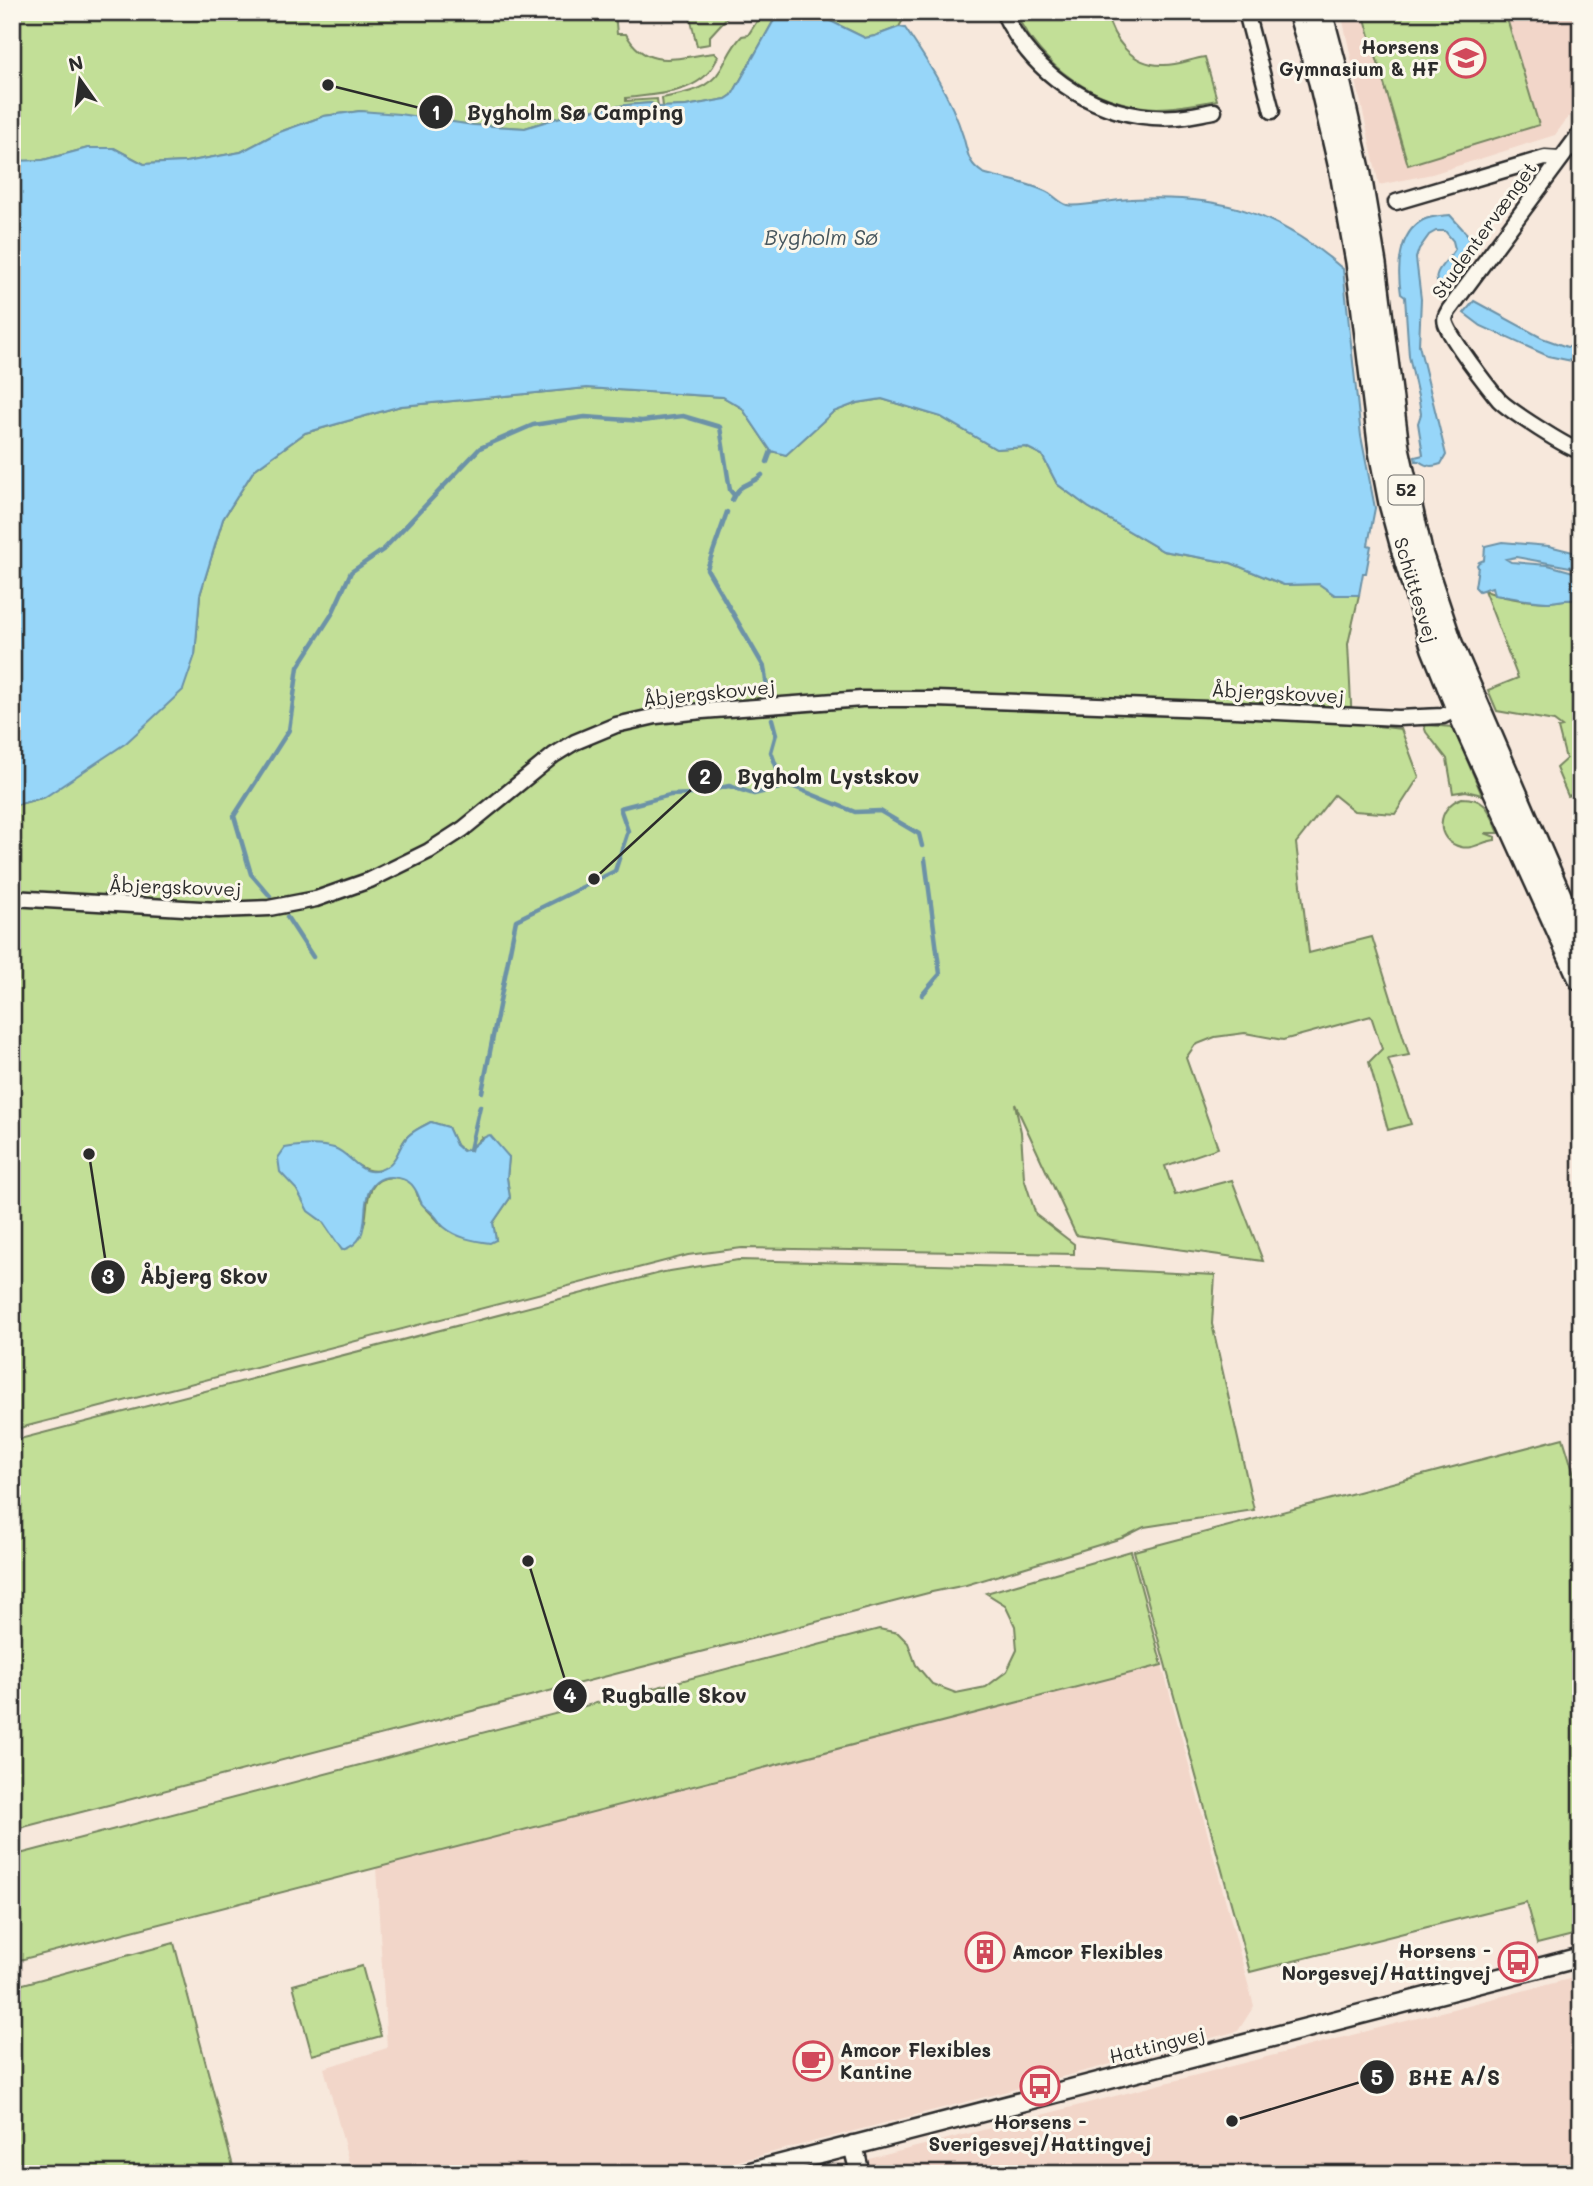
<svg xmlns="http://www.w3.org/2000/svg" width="1593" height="2186" font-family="Mali,sans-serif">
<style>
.built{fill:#f2d6c9}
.green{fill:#c2df97;stroke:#768561;stroke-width:2;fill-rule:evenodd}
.water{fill:#97d6f9;stroke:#6c92a7;stroke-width:2}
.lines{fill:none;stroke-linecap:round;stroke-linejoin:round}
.stream{stroke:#6c92a7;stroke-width:4.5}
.minor-casing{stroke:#2b2b2b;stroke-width:19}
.tertiary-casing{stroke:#2b2b2b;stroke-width:23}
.primary-casing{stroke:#2b2b2b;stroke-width:28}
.minor{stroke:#fbf7ec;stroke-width:14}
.tertiary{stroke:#fbf7ec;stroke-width:18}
.primary{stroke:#fbf7ec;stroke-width:23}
.labels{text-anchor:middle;stroke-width:6;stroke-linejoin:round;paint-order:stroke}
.shield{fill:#fbf7ec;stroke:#696865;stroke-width:2}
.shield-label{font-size:18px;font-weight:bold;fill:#2b2b2b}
.poi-label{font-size:19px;font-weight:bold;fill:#2b2b2b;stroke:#fbf7ec;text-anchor:end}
.street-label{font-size:19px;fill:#2b2b2b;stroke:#fbf7ec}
.water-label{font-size:21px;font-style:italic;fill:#46565e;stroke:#fbf7ec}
.leader{fill:none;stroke:#2b2b2b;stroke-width:2.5}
.callout-dot{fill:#2b2b2b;stroke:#fbf7ec;stroke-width:2.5}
.mark-label{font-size:21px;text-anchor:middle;font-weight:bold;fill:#fff}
.callout-label{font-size:21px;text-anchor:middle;font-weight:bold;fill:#2b2b2b;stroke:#fbf7ec;stroke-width:6;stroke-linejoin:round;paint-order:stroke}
</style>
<rect width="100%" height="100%" fill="#f7e8dc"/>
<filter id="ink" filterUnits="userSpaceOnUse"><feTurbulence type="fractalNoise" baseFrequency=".0143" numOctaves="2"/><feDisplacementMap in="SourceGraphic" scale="14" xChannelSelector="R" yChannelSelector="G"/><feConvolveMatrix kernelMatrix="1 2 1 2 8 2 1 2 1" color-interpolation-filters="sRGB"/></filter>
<g filter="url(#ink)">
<!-- built -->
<path class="built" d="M1341 12H1581V100L1555 135 1432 174 1379 185Z
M1162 1665 1254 2006 1238 2031 689 2174H352L324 2068 387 2048 376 1868Z
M1581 1976V2174H810L1022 2120Z"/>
<!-- green -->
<path class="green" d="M12 12H615L617 34H626C646 71 678 57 714 53L718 56C705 94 659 94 626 98V101L657 99 658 107 651 103 626 105 574 113 525 128 473 125 360 111 324 116 277 133 241 152 186 162 144 164 114 148H88L43 160 15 163 12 161Z
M689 12H732L710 36V44L697 46Z
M763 12H784L773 22 732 95 726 99 686 106 663 107 662 98C683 94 709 90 721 69 728 57 732 46 742 36L748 35Z
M812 12H898L905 16 899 27 875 36 865 38Z
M1015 12H1106C1113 39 1131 65 1162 65 1176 66 1191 59 1205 57L1217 100C1197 104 1178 108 1157 108 1096 106 1041 67 1015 12Z
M1363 12H1505L1539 125 1408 165Z
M587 388 723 397 742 408 771 451 786 455 833 412 857 403 882 399 941 417 996 449 1026 447 1042 455 1057 484 1088 507 1163 551 1231 563 1284 585 1319 584 1335 595H1359L1348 644 1352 723 1401 729 1419 777 1395 814 1354 811 1334 795 1296 843 1309 953 1372 937 1409 1055 1388 1059 1411 1124 1388 1130 1369 1062 1382 1049 1371 1016 1283 1040 1245 1033 1215 1037 1195 1045 1186 1058 1218 1148 1165 1166 1175 1195 1232 1180 1263 1261 1076 1235 1015 1104 1021 1132 1024 1178 1036 1215 1074 1244V1254L742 1248 688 1255 12 1430V806L45 797 195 655 200 595 223 519 254 470 305 433 401 406ZM431 1122 448 1127 456 1145 463 1151 470 1150 482 1137 509 1157 507 1178 510 1198 493 1223 496 1240 442 1226C436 1217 426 1210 420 1201 417 1197 417 1191 414 1186 404 1174 379 1174 372 1188 365 1200 368 1213 364 1225 360 1234 348 1243 342 1249L323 1222 309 1211 297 1190 335 1149C351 1161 375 1184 393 1161 399 1154 401 1143 407 1137 413 1131 423 1126 431 1122Z
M1484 590C1502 599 1527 601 1547 602 1559 602 1569 597 1581 602V792L1568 796 1556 768 1566 759 1558 728 1562 727 1554 721 1497 711 1488 690 1518 678Z
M1426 725 1453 727 1482 795 1466 791 1453 793 1447 759 1426 732 1424 726Z
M1462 798C1488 798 1490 813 1499 833H1485L1495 837V840C1483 841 1473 850 1461 847 1433 841 1437 806 1462 798Z
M738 1260 1095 1269 1215 1275 1212 1324 1254 1510 1144 1527 1122 1538 966 1585 932 1592 12 1830V1441L664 1272Z
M1563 1438 1581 1497V1933L1537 1944 1526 1902 1250 1972 1134 1551Z
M1131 1551 1162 1665 12 1962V1856L879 1629 898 1633 908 1643 916 1665 932 1684 956 1693 986 1687 1007 1671 1017 1650 1015 1626 1005 1605 986 1593Z
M174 1943 235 2174H12V1987Z
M362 1966 381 2036 312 2055 293 1985Z"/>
<!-- water -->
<path class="water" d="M784 12H812L865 38 875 36 899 27 905 28C928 62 951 97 963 136 968 152 967 163 983 173 1003 179 1026 182 1045 191 1053 194 1059 203 1067 205 1080 208 1116 199 1131 199 1219 194 1276 211 1343 269L1361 436 1375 508 1368 545 1371 546 1366 573H1363L1359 595H1335L1319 584 1284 585 1231 563 1163 551 1088 507 1057 484 1042 455 1026 447 996 449 941 417 882 399 857 403 833 412 786 455 771 451 742 408 723 397 587 388 401 406 305 433 254 470 223 519 200 595 195 655 183 690 126 743 45 797 12 806V161L43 160 88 148H114L144 164 186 162 241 152 277 133 324 116 360 111 399 114 473 125 525 128 574 113 626 105 651 103 658 107 686 106 726 99 732 95 773 22Z
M1450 215 1468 235 1470 245 1467 259 1453 276V284L1445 294C1425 273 1445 266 1455 249L1453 241 1445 231H1436L1429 235 1419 249 1416 258 1421 299 1419 345 1446 455 1441 464C1432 467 1427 467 1419 461H1416L1415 457 1423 455 1418 423 1421 414 1419 401 1409 356 1405 297 1401 294C1397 270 1398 233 1423 220 1431 216 1441 216 1450 215Z
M1474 301 1542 338 1567 347 1581 346V363L1548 356 1481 326 1464 313Z
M1502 542 1549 546 1581 554V569L1516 557 1506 559 1511 562 1548 565 1581 574V602C1569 597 1558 602 1547 602 1529 601 1511 597 1494 595L1492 587 1479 591 1475 587 1478 567 1477 565 1479 562 1484 560 1485 546Z
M431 1122 448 1127 456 1145 463 1151C475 1149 478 1138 490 1135L509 1157 507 1178 510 1198 493 1223 496 1240 490 1243C474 1241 457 1238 444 1227 440 1224 438 1219 434 1215 431 1211 425 1208 422 1204 419 1199 418 1193 415 1189 409 1177 387 1173 376 1182 354 1201 379 1240 342 1250L323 1222 308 1211 297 1190 280 1172 278 1158 285 1148C301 1145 318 1143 334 1148 353 1154 361 1182 386 1167 398 1160 399 1145 408 1136 414 1130 423 1126 431 1122Z"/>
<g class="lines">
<!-- stream -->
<path class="stream" d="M767 462 771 451
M732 500C741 481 749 487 762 475
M727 512 707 569 764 667 768 694
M782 782 855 812 880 811 919 834 922 846
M270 896 251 874 234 816 289 730 298 667 332 614 351 572 383 550 480 448 533 425 585 417 642 421 683 416 720 427 730 490 734 495
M287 917 313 957
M922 995 940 974 925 859
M482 1092 516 920 615 871 628 831 620 808 670 795 692 794 729 786 754 794 779 788 782 782 771 752 776 734 772 719
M470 1150 480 1106"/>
<!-- minor casing -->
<g class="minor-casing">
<path id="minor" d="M1003 12C1034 78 1102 122 1177 117 1189 116 1202 113 1214 111
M1246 12 1272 111
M1581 132 1449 310C1446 315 1444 318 1446 324 1451 339 1488 387 1499 400 1509 410 1568 449 1581 451
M1396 202 1545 158 1560 159
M12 898 218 910 269 908 316 899 370 880 429 851 463 829 554 755 575 742 616 725 656 716 702 711 862 699H936L1235 710 1398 718 1443 716 1458 708"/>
</g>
<!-- tertiary casing -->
<g class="tertiary-casing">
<path id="tertiary" d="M853 2145 860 2174
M743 2174 1581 1957"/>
</g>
<!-- primary casing -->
<g class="primary-casing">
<path id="primary" d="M1300 12 1321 82 1342 172 1358 262 1381 451 1391 503 1407 562 1434 649 1458 708 1581 979
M1320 12 1337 76 1358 169 1374 264 1397 448 1421 556 1450 643 1570 921"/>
</g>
<!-- minor -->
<use href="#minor" class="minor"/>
<!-- tertiary -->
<use href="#tertiary" class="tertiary"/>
<!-- primary -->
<use href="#primary" class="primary"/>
</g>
</g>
<!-- icons -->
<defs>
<g id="university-ring" transform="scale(2.0125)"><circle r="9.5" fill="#fbf7ec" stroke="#d1495b" stroke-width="1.5"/><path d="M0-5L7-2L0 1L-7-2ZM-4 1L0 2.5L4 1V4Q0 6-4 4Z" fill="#d1495b"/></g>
<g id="building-ring" transform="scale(2.0125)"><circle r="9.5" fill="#fbf7ec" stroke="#d1495b" stroke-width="1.5"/><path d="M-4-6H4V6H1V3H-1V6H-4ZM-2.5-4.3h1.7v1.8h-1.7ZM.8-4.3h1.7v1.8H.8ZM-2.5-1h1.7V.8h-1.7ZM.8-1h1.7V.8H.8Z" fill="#d1495b"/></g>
<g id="bus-ring" transform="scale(2.0125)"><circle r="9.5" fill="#fbf7ec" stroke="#d1495b" stroke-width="1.5"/><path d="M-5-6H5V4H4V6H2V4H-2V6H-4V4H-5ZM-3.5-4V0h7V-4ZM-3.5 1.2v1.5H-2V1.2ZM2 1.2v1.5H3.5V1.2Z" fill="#d1495b"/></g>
<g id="cafe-ring" transform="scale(2.0125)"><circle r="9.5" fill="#fbf7ec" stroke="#d1495b" stroke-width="1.5"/><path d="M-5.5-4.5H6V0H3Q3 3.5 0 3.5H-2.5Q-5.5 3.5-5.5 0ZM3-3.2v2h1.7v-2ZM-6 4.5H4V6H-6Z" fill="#d1495b"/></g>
</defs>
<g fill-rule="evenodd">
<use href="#university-ring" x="1466" y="58"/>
<use href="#building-ring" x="985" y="1952"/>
<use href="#bus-ring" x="1518" y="1962"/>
<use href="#cafe-ring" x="813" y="2061"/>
<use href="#bus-ring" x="1040" y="2086"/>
</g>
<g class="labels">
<!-- shield labels -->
<rect class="shield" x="1388.5" y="475.5" width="35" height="29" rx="5"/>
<g class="shield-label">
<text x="1406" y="496">52</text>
</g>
<!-- poi labels -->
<g class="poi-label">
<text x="1439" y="54">Horsens<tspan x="1439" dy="22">Gymnasium &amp; HF</tspan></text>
<text x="1491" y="1958">Horsens -<tspan x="1491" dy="22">Norgesvej/Hattingvej</tspan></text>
<text x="1012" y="1959" text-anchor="start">Amcor Flexibles</text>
<text x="840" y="2057" text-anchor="start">Amcor Flexibles<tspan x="840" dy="22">Kantine</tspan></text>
<text x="1040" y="2129" text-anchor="middle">Horsens -<tspan x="1040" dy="22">Sverigesvej/Hattingvej</tspan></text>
</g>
<!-- street labels -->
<g class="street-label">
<text transform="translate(1484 230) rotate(-54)" y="7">Studentervænget</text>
<text transform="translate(1416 590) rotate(73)" y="7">Schüttesvej</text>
<text transform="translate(709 693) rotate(-6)" y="7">Åbjergskovvej</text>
<text transform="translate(1278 693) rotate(3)" y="7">Åbjergskovvej</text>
<text transform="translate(175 887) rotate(2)" y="7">Åbjergskovvej</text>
<text transform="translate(1157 2045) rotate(-14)" y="7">Hattingvej</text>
</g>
<!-- water labels -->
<g class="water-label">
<text x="821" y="245">Bygholm Sø</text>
</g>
</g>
<!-- callouts -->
<path class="leader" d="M328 85L436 112M594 879L705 777M89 1154L108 1277M528 1561L570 1696M1232 2121L1377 2077"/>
<g class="callout-dot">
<circle cx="328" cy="85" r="7"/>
<circle cx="594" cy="879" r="7"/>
<circle cx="89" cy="1154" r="7"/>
<circle cx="528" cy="1561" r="7"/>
<circle cx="1232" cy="2121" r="7"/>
<circle cx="436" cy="112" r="18"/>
<circle cx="705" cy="777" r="18"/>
<circle cx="108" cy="1277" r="18"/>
<circle cx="570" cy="1696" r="18"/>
<circle cx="1377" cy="2077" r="18"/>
</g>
<g class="mark-label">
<text x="436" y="120">1</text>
<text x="705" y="784">2</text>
<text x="108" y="1284">3</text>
<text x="570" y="1703">4</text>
<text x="1377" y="2085">5</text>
</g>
<g class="callout-label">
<text x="575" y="120">Bygholm Sø Camping</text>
<text x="828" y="784">Bygholm Lystskov</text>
<text x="204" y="1284">Åbjerg Skov</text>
<text x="674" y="1703">Rugballe Skov</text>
<text x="1454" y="2085">BHE A/S</text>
</g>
<!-- margin -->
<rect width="1593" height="2186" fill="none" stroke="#fbf7ec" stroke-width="42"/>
<rect x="21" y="21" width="1551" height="2144" fill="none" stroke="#2b2b2b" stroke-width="2.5" filter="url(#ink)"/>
<!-- north arrow -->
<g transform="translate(80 80) rotate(346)" stroke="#fbf7ec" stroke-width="5" paint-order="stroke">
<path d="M0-5L12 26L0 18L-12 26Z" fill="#2b2b2b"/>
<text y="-10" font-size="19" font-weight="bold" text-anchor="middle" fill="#2b2b2b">N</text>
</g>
</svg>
